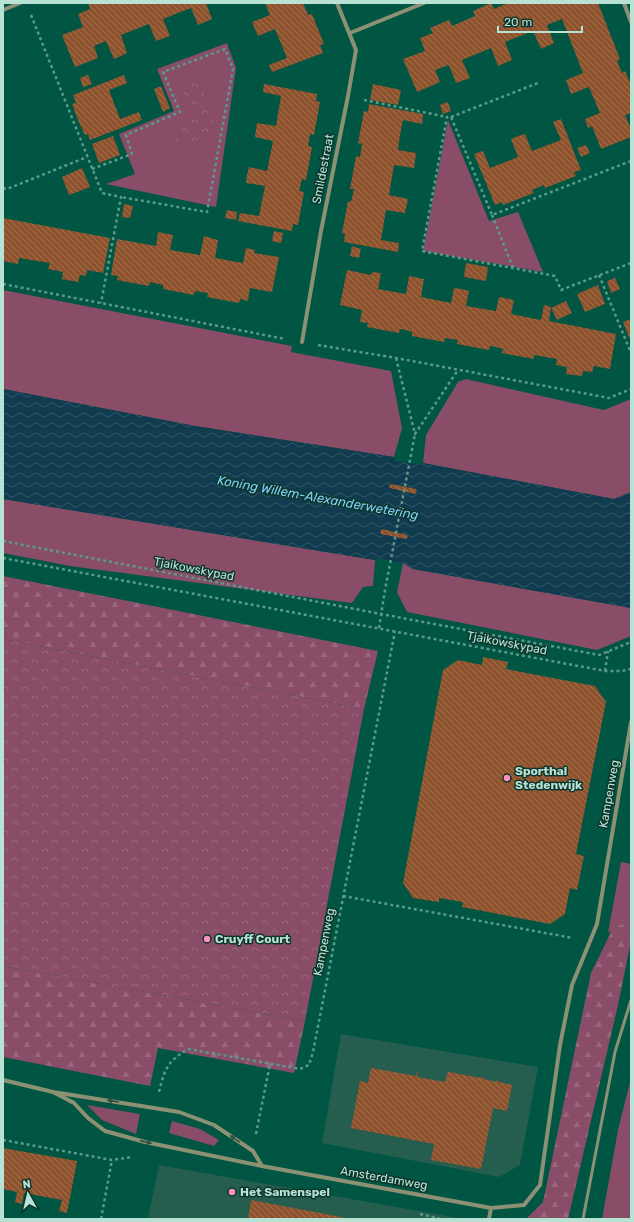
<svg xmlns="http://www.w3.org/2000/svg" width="634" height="1222" font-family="Rubik,sans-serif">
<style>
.built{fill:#255d4e}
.grass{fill:#8a4d68}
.forest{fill:url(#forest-firs)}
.park{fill:url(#park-crowns)}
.water{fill:url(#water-waves)}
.building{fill:url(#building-back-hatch)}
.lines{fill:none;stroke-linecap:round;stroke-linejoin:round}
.path{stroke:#5a9a8a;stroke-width:2.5;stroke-dasharray:3 3;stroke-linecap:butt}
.service{stroke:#8d9173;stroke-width:3}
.minor{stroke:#8d9173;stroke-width:4}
.oneway{fill:#335141}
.poi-dot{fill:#fd8ec0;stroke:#0d352b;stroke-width:1.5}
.labels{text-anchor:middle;stroke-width:3;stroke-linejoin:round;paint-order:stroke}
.street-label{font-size:12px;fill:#b8e2d4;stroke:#0d352b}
.poi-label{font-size:12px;font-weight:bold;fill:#b8e2d4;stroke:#0d352b;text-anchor:start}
.water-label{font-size:13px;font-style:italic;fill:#7fd0fa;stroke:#0d352b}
</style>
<defs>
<pattern id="forest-firs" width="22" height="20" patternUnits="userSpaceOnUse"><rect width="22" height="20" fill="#8a4d68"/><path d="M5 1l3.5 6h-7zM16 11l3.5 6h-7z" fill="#98667d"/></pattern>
<pattern id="park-crowns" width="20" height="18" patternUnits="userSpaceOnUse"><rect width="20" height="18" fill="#8a4d68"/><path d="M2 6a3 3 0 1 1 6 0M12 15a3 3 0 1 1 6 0" fill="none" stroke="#98667d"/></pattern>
<pattern id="water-waves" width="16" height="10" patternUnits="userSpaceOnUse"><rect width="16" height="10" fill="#113b4e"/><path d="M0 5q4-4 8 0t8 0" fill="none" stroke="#325767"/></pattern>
<pattern id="building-back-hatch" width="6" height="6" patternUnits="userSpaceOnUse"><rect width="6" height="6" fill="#8e532c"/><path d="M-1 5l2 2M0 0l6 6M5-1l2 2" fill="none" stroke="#a07454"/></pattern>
</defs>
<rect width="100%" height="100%" fill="#005543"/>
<!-- built -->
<path class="built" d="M341 1034 538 1067 520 1165 499 1177 322 1143Z
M159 1165 464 1219H148Z"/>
<!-- grass -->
<path class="grass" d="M227 43 236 68 216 207 106 184 135 174 119 134 174 111 157 69Z
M448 120 489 221 518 212 543 272 423 251Z
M3 290 292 346 291 352 391 371 402 428 394 457 195 426 3 389Z
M466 379 604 410 631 399V492L614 499 423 463 426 435 458 382Z
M3 499 375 560 373 586 363 587 352 603 70 566 3 553Z
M403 563 413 569 631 608V636L597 650 407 612 397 592Z
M621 862 631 864V918L608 933Z
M631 1078V1219H602L618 1130Z
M87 1105 140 1114 136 1134 102 1120Z
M172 1121 200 1129 219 1140 214 1146 169 1133Z"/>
<!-- forest -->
<path class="forest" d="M3 576 378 651 364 709 3 639Z
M631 918V941L618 1005 568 1219H526L543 1202 591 973 612 930Z
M3 966 305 1021 294 1073 158 1048 150 1086 3 1057Z"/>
<!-- park -->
<path class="park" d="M199 80 218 133 179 147 170 128 192 118 181 87Z
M3 639 364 709 305 1021 3 966Z"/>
<!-- water -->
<path class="water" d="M3 389 195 426 394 457 395 461 421 465 423 463 614 499 631 492V608L413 569 403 563 377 558 375 560 3 499Z"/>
<!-- building -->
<path class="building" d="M88 3H206L212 19 198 25 191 8 163 19 170 36 156 41 149 24 121 35 127 53 114 59 106 41 94 46 98 58 75 67 62 35 83 27 78 14 90 9Z
M265 3H303L308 15 312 14 324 44 320 45 323 53 272 72 269 65 287 58 275 29 258 36 252 22 270 15Z
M491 3 494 9 508 3H598L620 59 617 61 622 73 625 71 631 85V113L625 115 631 129V137L601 149 592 126 588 128 585 119 600 113 589 87 571 94 566 80 583 73 562 19 547 25 554 43 541 49 533 31 505 42 512 60 498 66 491 48 462 60 470 78 456 83 449 65 435 70 440 82 417 92 403 59 425 51 420 38 433 33 430 28 449 20 452 26 475 16 473 11Z
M88 75 92 84 83 87 80 78Z
M124 75 127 83 109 90 120 119 139 112 142 120 90 140 88 134 85 135 78 120 72 104 76 103 73 95Z
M264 84 317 94 316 101 320 102 314 135 310 134 308 146 312 147 306 180 302 179 299 191 304 192 298 225 293 224 292 231 238 221 240 213 259 216 265 186 246 183 247 175 249 167 267 171 273 141 255 137 257 123 276 126 281 96 263 92Z
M373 84 401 90 398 105 370 100Z
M161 86 170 108 163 112 154 89Z
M448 102 451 111 443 114 440 105Z
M369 104 423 114 422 124 403 120 400 135 398 150 416 153 414 168 394 165 389 195 408 199 405 213 386 210 381 240 399 243 398 252 344 242 345 234 342 233 348 201 351 202 354 189H350L356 156 360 157 362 144 358 143 364 111 368 112Z
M561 119 581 170 574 172 576 176 545 188 544 185 532 190 534 193 503 205 502 202 495 205 474 154 483 151 490 168 518 157 511 139 518 136 525 134 532 151 561 140 553 122Z
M113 136 120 155 99 163 92 144Z
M586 145 590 153 581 157 577 148Z
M82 168 90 187 69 195 62 177Z
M124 204 133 206 130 218 122 217Z
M227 210 237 212 236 220 225 218Z
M3 218 110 238 103 273 87 270 86 276 80 275 78 282 62 279 63 272 48 269 50 263 19 258 18 264 3 261Z
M274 231 283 233 281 243 272 241Z
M158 232 173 235 170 250 200 255 204 236 218 240 215 258 243 263 246 248 255 250 254 253 279 257 272 292 250 288 248 301 240 299 239 303 207 297 208 293 201 292 195 291 194 295 163 289V285L150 282 149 286 117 280 118 276 111 275 117 239 156 246Z
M352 246 361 249 359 258 350 256Z
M466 263 488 267 486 281 464 277Z
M347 270 371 275 372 272 381 273 378 289 406 294 409 276 424 279 421 297 451 303 454 288 461 289 469 291 466 306 496 311 499 297 514 300 511 314 541 320 544 305 551 307 549 321 616 334 610 369 594 366 592 372 583 371 582 376 566 374 567 367 556 365 557 359 534 355V359L502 353 503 349 496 347 490 346 489 350 457 344 458 340 445 338 444 342 412 336V332L406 330 400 329 399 333 367 327 368 323 360 322 362 310 340 305Z
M615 278 620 289 611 293 607 281Z
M598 285 605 304 585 312 577 294Z
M566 301 572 313 557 320 551 308Z
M631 319V342L623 322Z
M391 484 416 489 417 491 415 494 390 488 389 486Z
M382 529 407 535 408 537 406 539 381 534 380 532Z
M483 657 508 662 506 669 595 686 606 702 576 854 584 856 577 890 570 888 565 914 550 924 462 907 463 902 439 898V902L413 898 403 883 443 670 458 660 482 665Z
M371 1068 416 1076 417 1072H418L417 1077 445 1082 448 1071 449 1072 481 1078V1077L484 1078V1079L496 1082V1080L498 1081V1082L512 1085 507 1111 493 1108 481 1169 431 1160 434 1144 351 1128 360 1081 368 1083Z
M3 1148 77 1161 67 1213 59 1211 62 1200 24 1193 22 1204 15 1202 17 1192 3 1189Z
M251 1200 346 1218V1219H248Z"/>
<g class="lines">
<!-- path -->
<path class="path" d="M31 15 102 193 121 197 101 303
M364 100 447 117
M451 117 538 83
M631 161 492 215 451 117H447L422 251 555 276 561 290 631 263
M92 169 132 154 126 135 180 112 163 72 225 49 233 69 207 212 121 197
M3 188 7 189 87 157
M492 215 513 268
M599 275 631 353
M3 284 285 339
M318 345 396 358 609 398 631 389
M396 358 415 434 458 370
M3 541 381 614 599 655 631 642
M3 558 605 671H622L631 669
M379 628 385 590 415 434
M605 671 608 651
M343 896 573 938
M159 1092C165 1068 167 1062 188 1049L300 1069 309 1065 313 1052 395 631
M256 1134 270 1064
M3 1140 112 1160 132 1157
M420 1214 441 1219
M101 1219 112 1160"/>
<!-- service -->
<path class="service" d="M583 1219 615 1052 631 1000"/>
<!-- minor -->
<path class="minor" d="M624 3 631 22
M3 10 20 3
M350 33 424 3
M302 342 321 231 348 96 356 50 337 3
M3 1080 53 1092 179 1112 214 1125 253 1151 262 1166
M53 1092 74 1103 88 1118 105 1131 145 1142 262 1166 491 1208 489 1219
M491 1208 524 1205 540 1185 560 1045 572 985 597 924 631 722"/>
</g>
<!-- one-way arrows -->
<defs><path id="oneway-solid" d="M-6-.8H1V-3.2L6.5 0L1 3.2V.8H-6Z"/></defs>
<g class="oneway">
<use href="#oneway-solid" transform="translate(113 1101) rotate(-171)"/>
<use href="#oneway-solid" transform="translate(235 1139) rotate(-146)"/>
<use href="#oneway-solid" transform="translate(146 1142) rotate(13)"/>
</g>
<!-- markers -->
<g class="poi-dot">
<circle cx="507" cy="778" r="4"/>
<circle cx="207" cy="939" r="4"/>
<circle cx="232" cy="1192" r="4"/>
</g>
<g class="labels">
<!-- street labels -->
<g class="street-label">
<text transform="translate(323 169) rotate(-79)" y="4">Smildestraat</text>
<text transform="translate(194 569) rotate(11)" y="4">Tjaikowskypad</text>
<text transform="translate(507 643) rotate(11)" y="4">Tjaikowskypad</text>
<text transform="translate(609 794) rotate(-80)" y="4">Kampenweg</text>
<text transform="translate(324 942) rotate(-79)" y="4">Kampenweg</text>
<text transform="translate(384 1178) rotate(10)" y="4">Amsterdamweg</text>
</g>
<!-- poi labels -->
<g class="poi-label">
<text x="515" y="775">Sporthal<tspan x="515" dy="14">Stedenwijk</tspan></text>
<text x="215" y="943">Cruyff Court</text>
<text x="240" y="1196">Het Samenspel</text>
</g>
<!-- water labels -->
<g class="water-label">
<text transform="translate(318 497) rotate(10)" y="5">Koning Willem-Alexanderwetering</text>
</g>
</g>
<!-- border -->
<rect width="634" height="1222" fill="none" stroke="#b8e2d4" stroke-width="8"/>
<!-- north arrow -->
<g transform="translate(28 1194) rotate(352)" stroke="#0d352b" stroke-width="3" paint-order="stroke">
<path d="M0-3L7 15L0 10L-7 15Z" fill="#b8e2d4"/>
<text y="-6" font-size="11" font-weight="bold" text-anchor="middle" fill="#b8e2d4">N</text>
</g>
<!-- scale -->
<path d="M498 26v6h84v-6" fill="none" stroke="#b8e2d4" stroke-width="2"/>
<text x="504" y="26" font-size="12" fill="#b8e2d4" stroke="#0d352b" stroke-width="3" paint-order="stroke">20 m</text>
</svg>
